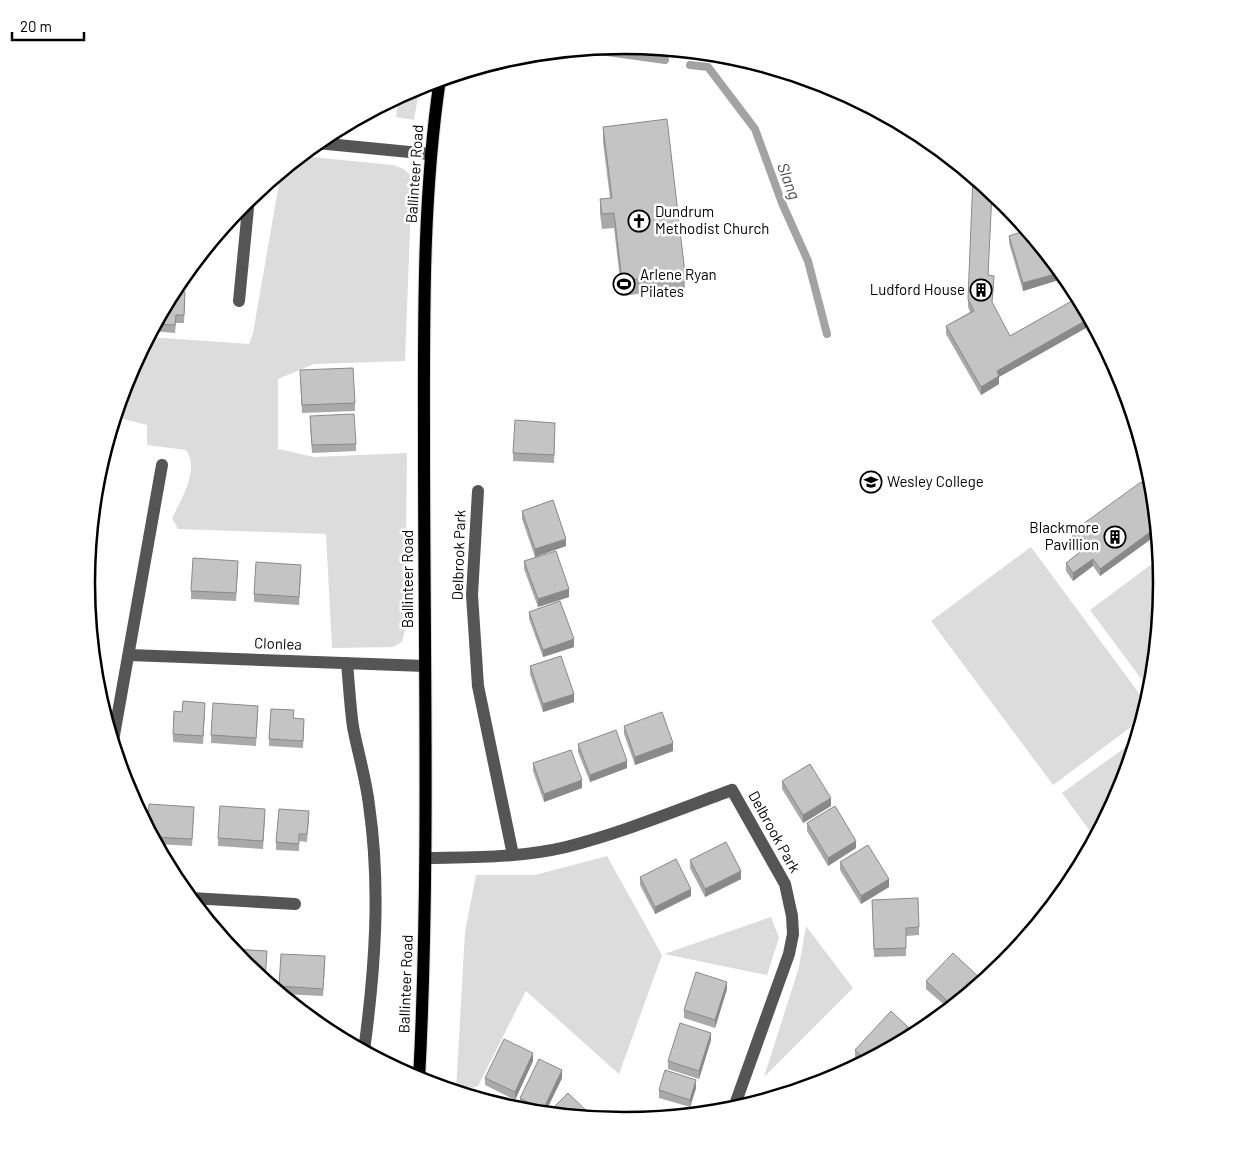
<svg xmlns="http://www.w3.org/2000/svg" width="1249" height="1166" font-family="Barlow,sans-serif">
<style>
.green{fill:#dcdcdc}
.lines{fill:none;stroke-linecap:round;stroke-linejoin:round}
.stream{stroke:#a3a3a3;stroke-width:8}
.major-casing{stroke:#dbdbdb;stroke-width:14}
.minor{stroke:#555;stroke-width:12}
.major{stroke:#000;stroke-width:12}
.wall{fill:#a9a9a9}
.shaded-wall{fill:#898989}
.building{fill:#c4c4c4;stroke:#898989}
.labels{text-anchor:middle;stroke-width:5;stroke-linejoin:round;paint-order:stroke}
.street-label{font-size:15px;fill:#000;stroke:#fff}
.poi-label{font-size:15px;fill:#000;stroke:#fff;text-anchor:start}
.water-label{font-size:16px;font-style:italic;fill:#444;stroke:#fff}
.rim{fill:none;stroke:#000;stroke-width:2.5}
</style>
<rect width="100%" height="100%" fill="#fff"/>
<!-- green -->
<path class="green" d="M420 85 414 120 396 117 399 97Z
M301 156 393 165 404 169 412 177 405 361 314 364 278 379V449L314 457 407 453 405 629 402 642 393 647 332 648 326 534 178 529 172 518C181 500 200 469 186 450L147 445V425L115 417 128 377 149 337 249 344 253 333 281 172Z
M1031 547 1147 704 1143 718 1053 785 931 621Z
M1160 558 1162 583 1151 692 1090 610Z
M1137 739 1121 789 1095 838 1062 793Z
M607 856 662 955 619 1074 526 991 478 1086 469 1089 467 1095 456 1091 465 932 476 875H535Z
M771 917 779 938 767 975 664 954Z
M806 926 853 988 764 1077 799 967Z"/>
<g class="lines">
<!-- stream -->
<path class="stream" d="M586 49 665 60
M690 65 708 67 755 129 782 203 808 261 827 334"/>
<!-- major casing -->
<g class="major-casing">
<path id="major" d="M419 1080C430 869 424 657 424 446 424 324 422 200 440 79"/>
</g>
<!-- minor -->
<path class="minor" d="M317 143 430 154
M239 301 249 198
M478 491 472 595 478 686 513 855
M129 655 425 666
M347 663C349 684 350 706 353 727 358 753 366 779 369 805 381 888 375 969 364 1051
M113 741 162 465
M426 858C472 857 520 858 566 847 622 833 677 810 732 790L785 884 792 916 793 934 789 954 733 1110
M191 898 295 904"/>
<!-- major -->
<use href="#major" class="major"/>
</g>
<!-- wall -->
<path class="wall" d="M603 127 685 273V288L622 296 614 228 602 229 600 214V199L610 198 603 142Z
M1020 220 1062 272V279L1023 291 1009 243V236L1022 232 1020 225Z
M189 270 188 287 180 286V292L185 300 184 323H176L175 333 153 331V329L177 284Z
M989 275 994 283 992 303 1010 336 1079 297 1093 324 999 377V384L981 395 946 334V326L970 312 968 307V299Z
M300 378 355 403V411L302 413Z
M310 424 356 444V451L312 453Z
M555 431 554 463 513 461V453Z
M1154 498 1158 534 1100 576 1093 566 1073 581 1066 571V563L1081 551 1072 540V532Z
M522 511 566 546 535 557 522 519Z
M524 561 569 597 538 607 524 569Z
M238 569 236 601 191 599V591Z
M301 572 299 605 254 602V594Z
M529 612 574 647 543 657 529 619Z
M530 666 574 702 543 712 530 674Z
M205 710 203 744 173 742V734L182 712Z
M258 714 256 746 211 743V735Z
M294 718 304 726 303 748 269 746V739Z
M624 726 673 751 635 765 624 734Z
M578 744 627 768 590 782 578 752Z
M533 763 582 788 544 802 533 771Z
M782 781 831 806 803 823 782 789Z
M194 814 192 846 157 844 148 827Z
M265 816 263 849 218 846V838Z
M309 819 307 842 299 841V851L276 850V842Z
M807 823 856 848 828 866 807 831Z
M690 860 741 879 705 897 690 868Z
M840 862 889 887 861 904 840 870Z
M640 877 691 896 655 914 640 885Z
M872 900 919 927V935L906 936V956L874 957Z
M325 964 323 996 281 994 279 992V986Z
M926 981H983L949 1009 926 989Z
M727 989 715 1028 684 1018V1010Z
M908 1035 901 1042 861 1064 855 1058V1050Z
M711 1040 699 1079 668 1069V1061Z
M533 1061 515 1100 485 1085V1078Z
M562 1078 545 1113 531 1112 520 1106V1098Z
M696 1088 690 1107 659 1098V1090Z"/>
<!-- shaded-wall -->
<path class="shaded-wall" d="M1062 272V279L1023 291V283Z
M1090 318 1093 324 999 377V384L981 395V387L997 371Z
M98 481V489L93 515 95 499Z
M1157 527 1158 534 1100 576V569Z
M566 539V546L535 557V549Z
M1093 559V566L1073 581V573Z
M569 589V597L538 607V599Z
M574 639V647L543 657V650Z
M574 694V702L543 712V704Z
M673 743V751L635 765V757Z
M627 761V768L590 782V775Z
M582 780V788L544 802V794Z
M831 798V806L803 823V815Z
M856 841V848L828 866V858Z
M741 871V879L705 897V889Z
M889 879V887L861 904V896Z
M691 889V896L655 914V907Z
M727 982V989L715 1028V1020Z
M908 1027V1035L901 1042 887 1050Z
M711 1033V1040L699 1079V1071Z
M533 1053V1061L515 1100V1092Z
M562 1070V1078L545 1113H543V1110Z
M696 1080V1088L690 1107V1100Z"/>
<!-- building -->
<path class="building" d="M667 119 685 273 622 281 614 213 602 214 600 199 612 198 603 127Z
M973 176 992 192 988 275 994 276 992 302 1010 336 1079 297 1090 318 997 371 999 376 981 387 946 326 974 311 968 299Z
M1021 222 1062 272 1023 283 1009 236 1024 231Z
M189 270 188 279H182Z
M180 281V289H175L177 284Z
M173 291 185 292 184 315H176L175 325 156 324Z
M353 368 355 403 302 405 300 370Z
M354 414 356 444 312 445 310 416Z
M515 420 555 423 554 455 513 453Z
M97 481H98L95 499Z
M1141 482 1153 498H1154L1157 527 1100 569 1093 559 1073 573 1066 563 1084 549 1072 532Z
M553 500 566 539 535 549 522 511Z
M556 551 569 589 538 599 524 561Z
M193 558 238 561 236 593 191 591Z
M256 562 301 565 299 597 254 594Z
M560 601 574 639 543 650 529 612Z
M561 656 574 694 543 704 530 666Z
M183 701 205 703 203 736 173 734 174 711 182 712Z
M213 703 258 706 256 738 211 735Z
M271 709 294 710 293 718 304 719 303 741 269 739Z
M662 712 673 743 635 757 624 726Z
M616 730 627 761 590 775 578 744Z
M571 750 582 780 544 794 533 763Z
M810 764 831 798 803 815 782 781Z
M149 804 194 807 192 839 153 837 148 827Z
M220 806 265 809 263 841 218 838Z
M835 806 856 841 828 858 807 823Z
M279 809 309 811 307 834H299V844L276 842Z
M726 842 741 871 705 889 690 860Z
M868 845 889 879 861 896 840 862Z
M676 859 691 889 655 907 640 877Z
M918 898 919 927 906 928V948L874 949 872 900Z
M232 949 267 951 265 981 244 963Z
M953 953 983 981 953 1006 926 981Z
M281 954 325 956 323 989 279 986Z
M696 972 727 982 715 1020 684 1010Z
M891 1011 908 1027 887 1050 867 1061 855 1050Z
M680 1023 711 1033 699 1071 668 1061Z
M504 1039 533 1053 515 1092 485 1078Z
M539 1059 562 1070 543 1110 520 1098Z
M665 1070 696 1080 690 1100 659 1090Z
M568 1093 594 1118 548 1113Z"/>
<!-- icons -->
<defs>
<g id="church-ring" transform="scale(1.125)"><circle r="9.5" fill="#fff" stroke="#000" stroke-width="1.5"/><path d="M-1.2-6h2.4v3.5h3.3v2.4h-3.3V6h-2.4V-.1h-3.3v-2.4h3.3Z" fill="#000"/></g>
<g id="stadium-ring" transform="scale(1.125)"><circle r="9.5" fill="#fff" stroke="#000" stroke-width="1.5"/><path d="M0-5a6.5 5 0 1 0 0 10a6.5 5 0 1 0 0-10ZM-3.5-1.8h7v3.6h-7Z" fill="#000"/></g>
<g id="building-ring" transform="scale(1.125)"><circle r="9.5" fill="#fff" stroke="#000" stroke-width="1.5"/><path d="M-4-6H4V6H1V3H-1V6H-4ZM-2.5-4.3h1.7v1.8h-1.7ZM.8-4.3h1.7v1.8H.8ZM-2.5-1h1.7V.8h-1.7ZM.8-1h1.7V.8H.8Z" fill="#000"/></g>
<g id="school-ring" transform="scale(1.125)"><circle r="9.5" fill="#fff" stroke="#000" stroke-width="1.5"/><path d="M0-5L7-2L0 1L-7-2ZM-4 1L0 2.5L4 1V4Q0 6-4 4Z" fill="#000"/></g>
</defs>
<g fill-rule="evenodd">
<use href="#church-ring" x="639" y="221"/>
<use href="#stadium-ring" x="624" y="284"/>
<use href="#building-ring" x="981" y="290"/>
<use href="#school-ring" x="871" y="482"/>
<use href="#building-ring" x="1115" y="537"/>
</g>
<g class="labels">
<!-- street labels -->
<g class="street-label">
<text transform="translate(415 174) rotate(-86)" y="5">Ballinteer Road</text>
<text transform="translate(459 555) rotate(-88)" y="5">Delbrook Park</text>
<text transform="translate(408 579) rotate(-90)" y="5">Ballinteer Road</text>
<text transform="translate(278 644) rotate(2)" y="5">Clonlea</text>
<text transform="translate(774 832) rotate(61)" y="5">Delbrook Park</text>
<text transform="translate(406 984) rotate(-88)" y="5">Ballinteer Road</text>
</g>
<!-- poi labels -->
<g class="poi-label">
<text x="655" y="217">Dundrum<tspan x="655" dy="17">Methodist Church</tspan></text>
<text x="640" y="280">Arlene Ryan<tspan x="640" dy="17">Pilates</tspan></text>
<text x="965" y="295" text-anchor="end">Ludford House</text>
<text x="887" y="487">Wesley College</text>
<text x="1099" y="533" text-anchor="end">Blackmore<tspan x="1099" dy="17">Pavillion</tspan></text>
</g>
<!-- water labels -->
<g class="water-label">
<text transform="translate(789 181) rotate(69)" y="6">Slang</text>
</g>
</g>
<!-- crop -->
<path d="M0 0H1249V1166H0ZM95 583a529 529 0 1 1 1058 0a529 529 0 1 1-1058 0Z" fill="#fff" fill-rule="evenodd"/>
<path class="rim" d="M95 583a529 529 0 1 1 1058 0a529 529 0 1 1-1058 0Z"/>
<!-- scale -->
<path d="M12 32v8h72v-8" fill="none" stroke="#000000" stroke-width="2.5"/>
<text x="20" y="32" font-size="15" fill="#000000" stroke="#ffffff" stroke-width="4" paint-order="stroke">20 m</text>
</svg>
